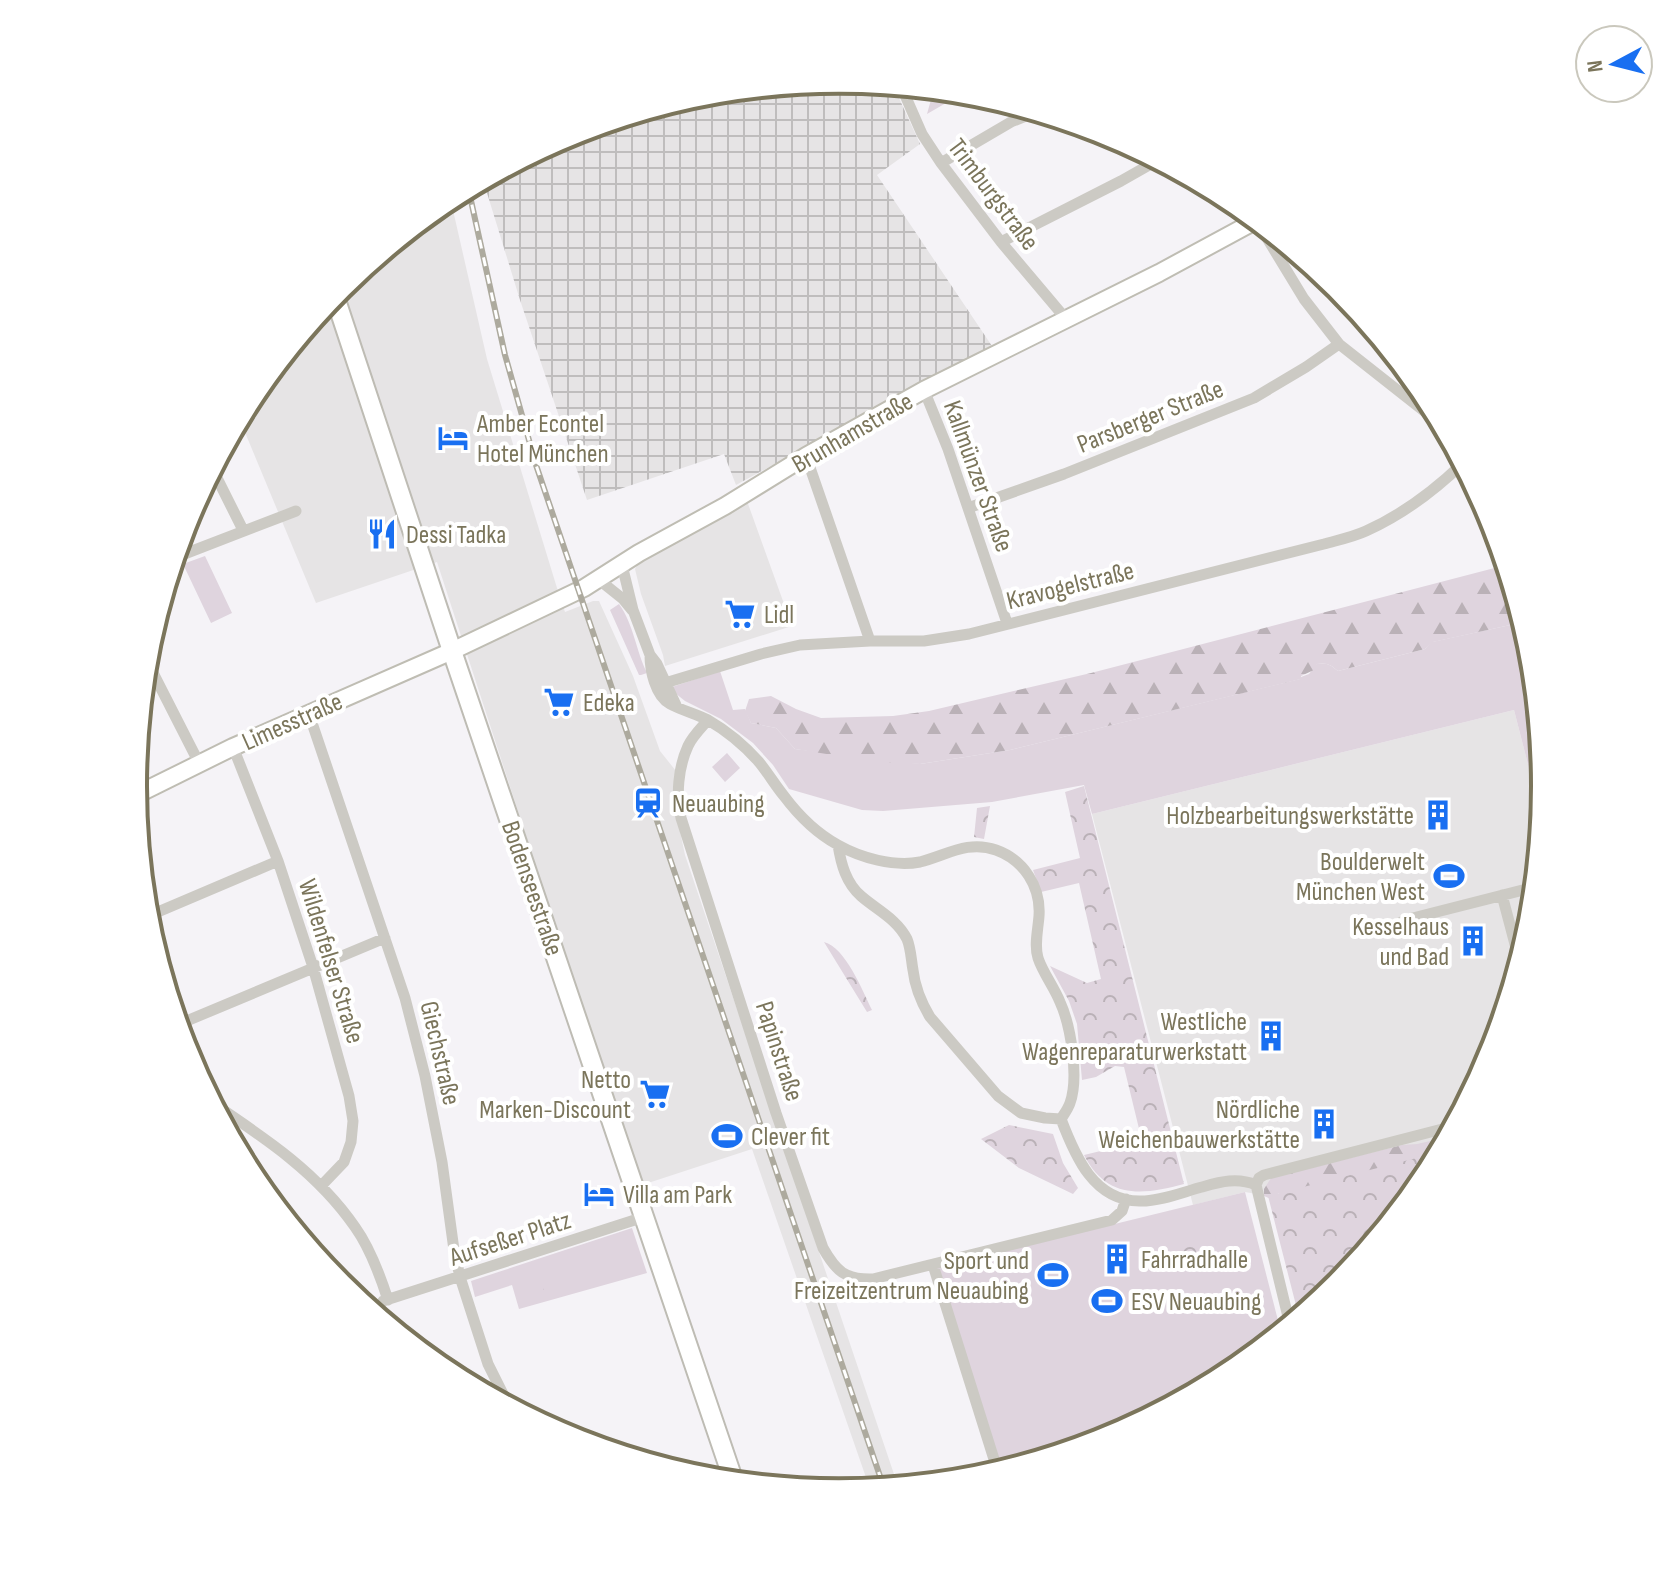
<svg xmlns="http://www.w3.org/2000/svg" width="1678" height="1572" font-family="'Sofia Sans Condensed',sans-serif">
<style>
.built{fill:#e6e4e5}
.industrial{fill:url(#industrial-grid)}
.grass{fill:#dfd4de}
.forest{fill:url(#forest-firs)}
.park{fill:url(#park-crowns)}
.lines{fill:none;stroke-linecap:round;stroke-linejoin:round}
.secondary-casing{stroke:#bfbdb3;stroke-width:20}
.primary-casing{stroke:#bebcb4;stroke-width:22}
.street{stroke:#cccac4;stroke-width:11}
.secondary{stroke:#fff;stroke-width:16}
.primary{stroke:#fff;stroke-width:18}
.rail-casing{stroke:#adaa9e;stroke-width:6}
.rail{stroke:#fff;stroke-width:3;stroke-dasharray:9;stroke-linecap:butt}
.labels{text-anchor:middle;stroke-width:8;stroke-linejoin:round;paint-order:stroke}
.street-label{font-size:26px;fill:#7b755b;stroke:#fff}
.poi-label{font-size:26px;fill:#7b755b;stroke:#fff;text-anchor:start}
.rim{fill:none;stroke:#7b755b;stroke-width:4}
</style>
<defs>
<pattern id="industrial-grid" width="8" height="8" patternUnits="userSpaceOnUse" patternTransform="scale(2)"><rect width="8" height="8" fill="#e6e4e5"/><path d="M0 4h8M4 0v8" fill="none" stroke="#bfbdbd"/></pattern>
<pattern id="forest-firs" width="22" height="20" patternUnits="userSpaceOnUse" patternTransform="scale(2)"><rect width="22" height="20" fill="#dfd4de"/><path d="M5 1l3.5 6h-7zM16 11l3.5 6h-7z" fill="#bab1b7"/></pattern>
<pattern id="park-crowns" width="20" height="18" patternUnits="userSpaceOnUse" patternTransform="scale(2)"><rect width="20" height="18" fill="#dfd4de"/><path d="M2 6a3 3 0 1 1 6 0M12 15a3 3 0 1 1 6 0" fill="none" stroke="#bab1b7"/></pattern>
</defs>
<rect width="100%" height="100%" fill="#f5f3f7"/>
<!-- built -->
<path class="built" d="M450 197 487 359 557 588 565 612 593 601H599L633 676 660 751 676 771 674 803 685 855 898 1486 870 1489 752 1149 642 1185 607 1085 437 562 316 603 239 418 252 393 340 286Z
M747 501 792 626 665 666 663 655 641 594 635 569 641 559Z
M1514 710 1542 819 1531 924 1491 1057 1440 1152 1268 1196 1245 1192 1193 1205 1092 814Z"/>
<!-- industrial -->
<path class="industrial" d="M839 80 893 85 920 144 877 175 992 346 736 485 724 454 587 500 520 300 483 180 569 134 702 93Z"/>
<!-- grass -->
<path class="grass" d="M934 89 965 92 927 114Z
M205 556 232 613 211 623 183 564Z
M619 604C634 625 636 651 647 673L641 675H639L610 610Z
M1524 622 1532 649 1545 786 1542 819 1514 710 1092 814 1084 785 992 802 883 811 862 810 789 789 773 765 753 743 721 719 685 701 675 693 672 687 720 671 733 710 745 709 751 723 776 728 795 749 920 764 1010 750 1300 679 1301 677 1309 674 1317 664C1327 662 1331 665 1338 671L1425 649 1432 642Z
M727 753 740 768 725 782 712 767Z
M1245 1192 1281 1332 1231 1373 1109 1438 1001 1471 931 1269Z
M632 1228 647 1273 519 1309 512 1285 475 1297 471 1281Z"/>
<!-- forest -->
<path class="forest" d="M1506 565 1524 622 1433 642 1425 649 1338 671C1331 665 1327 662 1317 664L1316 669 1301 676V679L1010 750 920 764 877 762 795 749 776 728 751 723 745 711 749 699 771 696 796 709 821 718 893 716 929 711 1091 673Z
M1448 1137 1440 1152 1418 1158 1292 1203 1279 1193 1271 1199 1264 1196V1189L1271 1178 1402 1145 1417 1144Z"/>
<!-- park -->
<path class="park" d="M1084 786 1184 1184C1143 1195 1107 1200 1084 1155L1142 1141 1124 1067 1115 1066 1096 1077 1082 1080 1077 1024 1069 1001 1050 966 1087 983 1101 979 1079 883 1041 892 1033 870 1080 858 1065 792Z
M990 806 984 839 974 837 977 808Z
M824 942C846 948 862 990 872 1010L867 1012Z
M1009 1125 1053 1134 1063 1163 1078 1188 1073 1194 1019 1168 981 1139Z
M1440 1152 1426 1179 1338 1286 1299 1317 1268 1196Z
M1192 1237 1197 1255 1175 1259 1166 1251 1168 1243Z
M532 1276 539 1278 542 1280 544 1295 540 1298 528 1290 526 1282Z"/>
<g class="lines">
<!-- secondary casing -->
<g class="secondary-casing">
<path id="secondary" d="M134 796 233 747 452 651 584 588 639 553 725 506 806 456 924 390 1159 273 1257 220"/>
</g>
<!-- primary casing -->
<g class="primary-casing">
<path id="primary" d="M334 294 452 651 734 1482"/>
</g>
<!-- street -->
<path class="street" d="M901 86 922 134 941 163 1001 242 1066 319
M941 163 1011 122 1036 112
M1256 220 1304 299 1339 344 1443 426
M1001 242 1121 181 1158 160
M924 390 948 449 1007 623
M806 456 870 641
M212 468 243 530
M968 508 1064 474 1254 398 1306 367 1339 344
M174 558 296 511
M622 565 633 610 650 655 657 664 676 705
M598 579 623 599 632 610
M650 655C650 670 655 696 670 704 681 710 696 714 708 720 701 728 692 737 688 746 678 768 676 795 681 818L776 1113 823 1248C836 1271 845 1280 873 1279L1112 1220 1122 1211 1126 1199
M146 659 199 763
M665 683 761 654 800 645 870 641H924L969 634 1324 544C1338 540 1353 537 1366 531 1404 514 1434 491 1463 463
M309 714 405 998 425 1076 442 1162 454 1250 460 1277 488 1364 509 1406
M708 720C727 731 744 745 759 762 768 773 775 785 784 796 799 816 816 833 838 845 861 858 894 867 920 862 947 855 968 840 996 850 1024 860 1041 887 1039 916 1038 930 1034 945 1038 958 1043 973 1054 987 1060 1002 1071 1026 1079 1078 1070 1103 1068 1109 1064 1114 1061 1119
M233 747 278 861 313 967 349 1096 353 1121 351 1142 344 1162 322 1185
M838 845C841 864 846 883 861 896 877 910 897 919 907 939 911 949 911 959 913 970 915 988 921 1002 930 1017L998 1096 1021 1113 1045 1118 1061 1119
M1502 895 1520 963
M146 917 278 861
M1393 927 1405 920 1535 887
M177 1025 385 938
M211 1102C265 1138 318 1173 355 1227 370 1248 380 1275 388 1300
M1061 1119C1075 1156 1094 1202 1141 1201 1161 1201 1183 1192 1202 1187 1220 1182 1237 1177 1256 1185
M1256 1185 1259 1178 1264 1175 1454 1126
M1256 1185 1290 1325
M933 1265 998 1472
M383 1301 644 1217
M365 1306 370 1305"/>
<!-- secondary -->
<use href="#secondary" class="secondary"/>
<!-- primary -->
<use href="#primary" class="primary"/>
<!-- rail casing -->
<g class="rail-casing">
<path id="rail" d="M468 187 505 355 536 465 884 1488"/>
</g>
<!-- rail -->
<use href="#rail" class="rail"/>
</g>
<!-- icons -->
<defs>
<g id="hotel-bare" transform="scale(2.4)"><path d="M-6-4.5h1.5V1H6V5H4.5V3h-9V5H-6ZM-4 0a1.8 1.8 0 1 1 3.6 0ZM.5 0V-2.5h3Q6-2.5 6 0Z" fill="#196ff1" stroke="#fff" stroke-width="2.5" paint-order="stroke"/></g>
<g id="restaurant-bare" transform="scale(2.4)"><path d="M-5-6h1v4h1v-4h1v4h1v-4h1v5L-1.5 .5V6h-2V.5L-5-1ZM5-6V6H3V1.5H1.5Q1.5-4 5-6Z" fill="#196ff1" stroke="#fff" stroke-width="2.5" paint-order="stroke"/></g>
<g id="supermarket-bare" transform="scale(2.4)"><path d="M-6-5.5h2.5l.6 2H6L4.5 2H-2.5L-4.4-4H-6ZM-1.5 3.2a1.3 1.3 0 1 0 .1 0ZM3 3.2a1.3 1.3 0 1 0 .1 0Z" fill="#196ff1" stroke="#fff" stroke-width="2.5" paint-order="stroke"/></g>
<g id="station-bare" transform="scale(2.4)"><path d="M-3-6H3Q5-6 5-4V2Q5 4 3 4L4.5 6H3L1.5 4h-3L-3 6H-4.5L-3 4Q-5 4-5 2V-4Q-5-6-3-6ZM-3.5-4v3h7v-3ZM-3.5 1v1.5H-2V1ZM2 1v1.5H3.5V1Z" fill="#196ff1" stroke="#fff" stroke-width="2.5" paint-order="stroke"/></g>
<g id="building-bare" transform="scale(2.4)"><path d="M-4-6H4V6H1V3H-1V6H-4ZM-2.5-4.3h1.7v1.8h-1.7ZM.8-4.3h1.7v1.8H.8ZM-2.5-1h1.7V.8h-1.7ZM.8-1h1.7V.8H.8Z" fill="#196ff1" stroke="#fff" stroke-width="2.5" paint-order="stroke"/></g>
<g id="stadium-bare" transform="scale(2.4)"><path d="M0-5a6.5 5 0 1 0 0 10a6.5 5 0 1 0 0-10ZM-3.5-1.8h7v3.6h-7Z" fill="#196ff1" stroke="#fff" stroke-width="2.5" paint-order="stroke"/></g>
</defs>
<g fill-rule="evenodd">
<use href="#hotel-bare" x="453" y="438"/>
<use href="#restaurant-bare" x="382" y="534"/>
<use href="#supermarket-bare" x="740" y="614"/>
<use href="#supermarket-bare" x="559" y="702"/>
<use href="#station-bare" x="648" y="803"/>
<use href="#building-bare" x="1438" y="815"/>
<use href="#stadium-bare" x="1449" y="876"/>
<use href="#building-bare" x="1473" y="941"/>
<use href="#building-bare" x="1271" y="1036"/>
<use href="#supermarket-bare" x="655" y="1094"/>
<use href="#building-bare" x="1324" y="1124"/>
<use href="#stadium-bare" x="727" y="1136"/>
<use href="#hotel-bare" x="599" y="1194"/>
<use href="#building-bare" x="1117" y="1259"/>
<use href="#stadium-bare" x="1053" y="1275"/>
<use href="#stadium-bare" x="1107" y="1301"/>
</g>
<g class="labels">
<!-- street labels -->
<g class="street-label">
<text transform="translate(994 194) rotate(53)" y="9">Trimburgstraße</text>
<text transform="translate(1150 416) rotate(-22)" y="9">Parsberger Straße</text>
<text transform="translate(852 432) rotate(-30)" y="9">Brunhamstraße</text>
<text transform="translate(979 476) rotate(70)" y="9">Kallmünzer Straße</text>
<text transform="translate(1070 585) rotate(-14)" y="9">Kravogelstraße</text>
<text transform="translate(292 721) rotate(-24)" y="9">Limesstraße</text>
<text transform="translate(533 888) rotate(71)" y="9">Bodenseestraße</text>
<text transform="translate(332 961) rotate(73)" y="9">Wildenfelser Straße</text>
<text transform="translate(780 1051) rotate(72)" y="9">Papinstraße</text>
<text transform="translate(441 1053) rotate(77)" y="9">Giechstraße</text>
<text transform="translate(510 1238) rotate(-18)" y="9">Aufseßer Platz</text>
</g>
<!-- poi labels -->
<g class="poi-label">
<text x="477" y="432">Amber Econtel<tspan x="477" dy="30">Hotel München</tspan></text>
<text x="406" y="543">Dessi Tadka</text>
<text x="764" y="623">Lidl</text>
<text x="583" y="711">Edeka</text>
<text x="672" y="812">Neuaubing</text>
<text x="1414" y="824" text-anchor="end">Holzbearbeitungswerkstätte</text>
<text x="1425" y="870" text-anchor="end">Boulderwelt<tspan x="1425" dy="30">München West</tspan></text>
<text x="1449" y="935" text-anchor="end">Kesselhaus<tspan x="1449" dy="30">und Bad</tspan></text>
<text x="1247" y="1030" text-anchor="end">Westliche<tspan x="1247" dy="30">Wagenreparaturwerkstatt</tspan></text>
<text x="631" y="1088" text-anchor="end">Netto<tspan x="631" dy="30">Marken-Discount</tspan></text>
<text x="1300" y="1118" text-anchor="end">Nördliche<tspan x="1300" dy="30">Weichenbauwerkstätte</tspan></text>
<text x="751" y="1145">Clever fit</text>
<text x="623" y="1203">Villa am Park</text>
<text x="1141" y="1268">Fahrradhalle</text>
<text x="1029" y="1269" text-anchor="end">Sport und<tspan x="1029" dy="30">Freizeitzentrum Neuaubing</tspan></text>
<text x="1131" y="1310">ESV Neuaubing</text>
</g>
</g>
<!-- crop -->
<path d="M0 0H1678V1572H0ZM147 786a692 692 0 1 1 1384 0a692 692 0 1 1-1384 0Z" fill="#fff" fill-rule="evenodd"/>
<path class="rim" d="M147 786a692 692 0 1 1 1384 0a692 692 0 1 1-1384 0Z"/>
<!-- north arrow -->
<g transform="translate(1614 64) rotate(263)"><circle r="38" fill="#ffffff" stroke="#cac8bd" stroke-width="2"/>
<path d="M0-6L14 30L0 20L-14 30Z" fill="#196ff1"/>
<text y="-12" font-size="22" font-weight="bold" text-anchor="middle" fill="#7b755b">N</text>
</g>
</svg>
